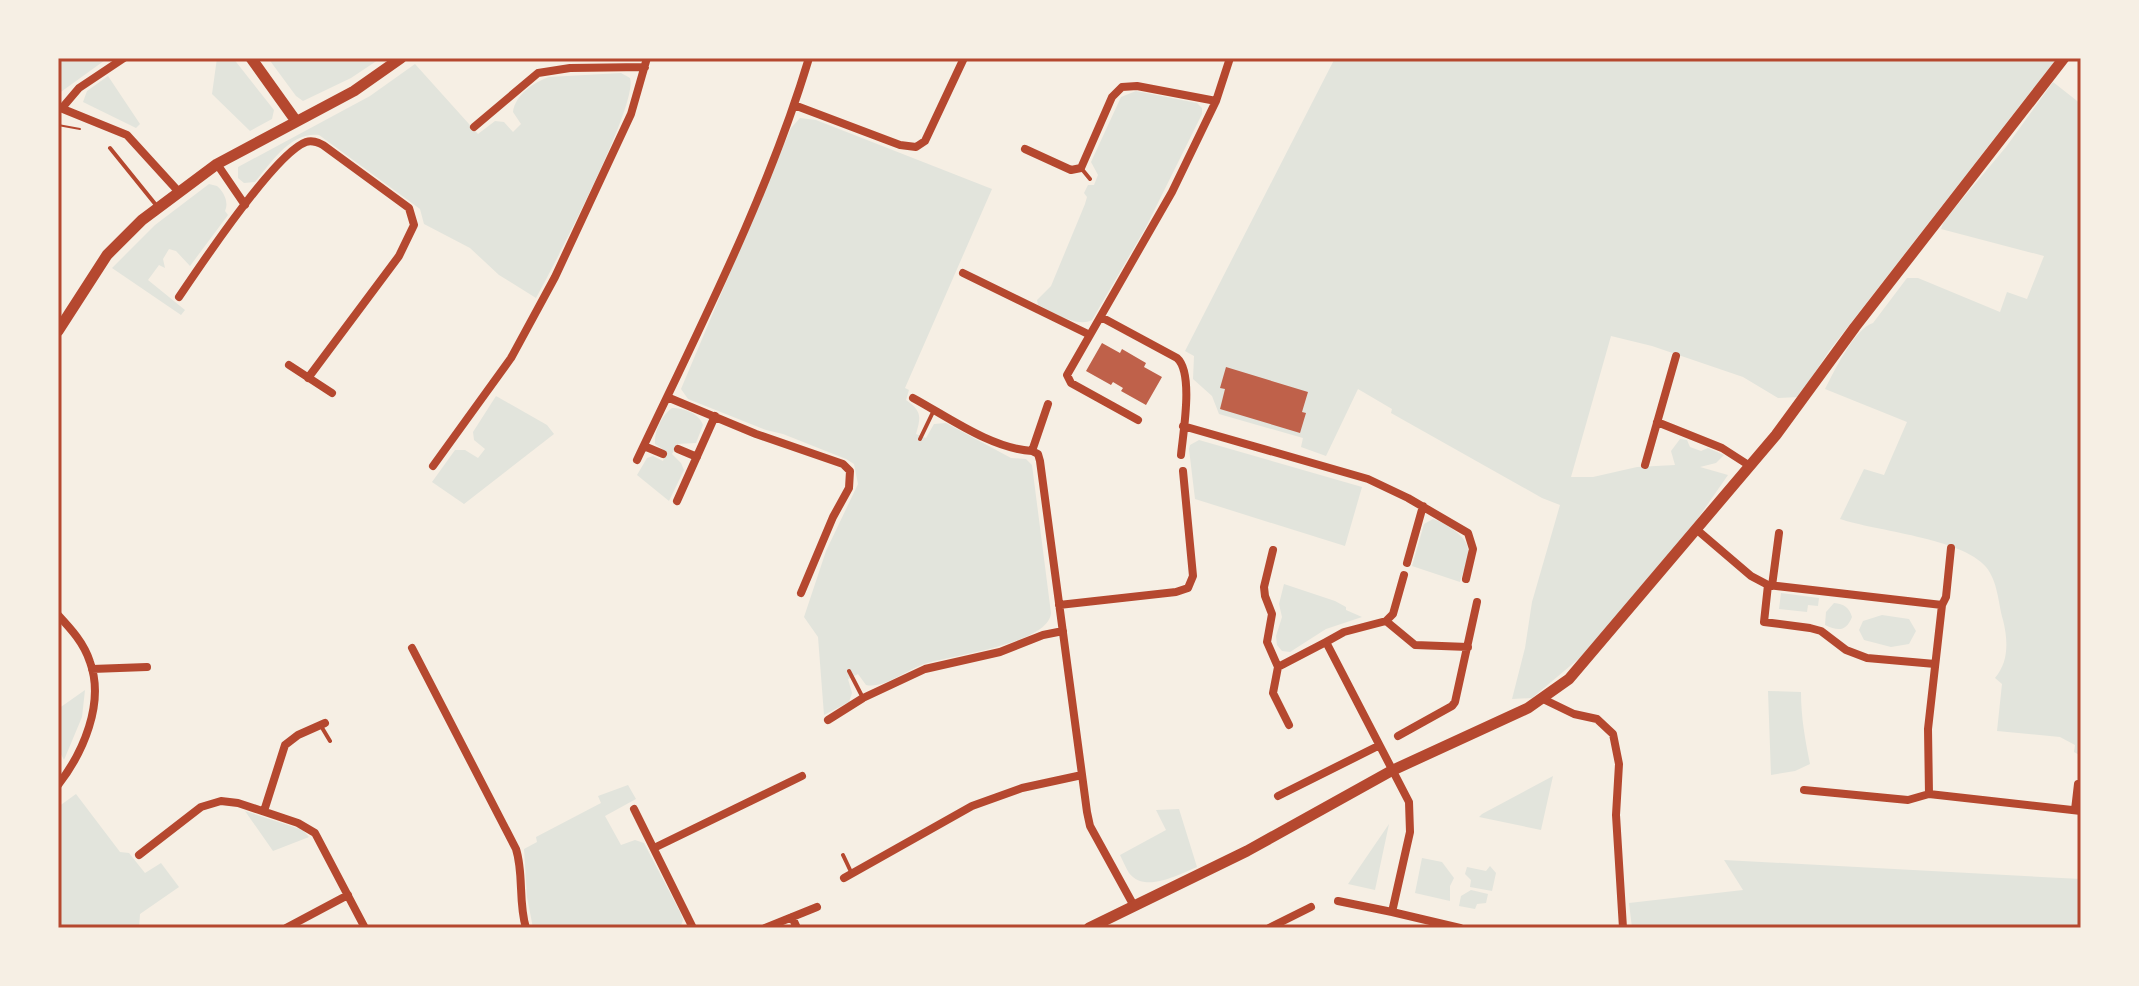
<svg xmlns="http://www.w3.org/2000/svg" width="2139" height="986" font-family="Arial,sans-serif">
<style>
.green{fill:#e2e4dc}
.building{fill:#bf614a}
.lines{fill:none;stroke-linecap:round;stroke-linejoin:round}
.path{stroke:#b5482f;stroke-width:2}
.service{stroke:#b5482f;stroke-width:4}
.minor{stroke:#b5482f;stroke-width:8}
.tertiary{stroke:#b5482f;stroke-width:11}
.neatline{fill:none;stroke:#b5482f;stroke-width:3}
</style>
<rect width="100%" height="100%" fill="#f6efe4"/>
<!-- green -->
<path class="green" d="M58 58H108L58 94Z
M217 58H233L274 110 272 119 250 131 212 94Z
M268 58H381L351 78 303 101 296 96Z
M1335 58H2057L1829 351 1799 397 1778 398 1743 377 1652 346 1611 336 1571 477H1593L1637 467 1675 465 1671 451 1680 439 1687 440 1690 447 1701 451 1708 448 1724 455 1716 463 1700 467 1728 475 1696 521 1582 656 1532 698 1512 699 1525 648 1532 602 1560 505 1542 498 1391 413 1392 409 1358 389 1326 456 1301 447 1303 438 1219 414 1212 396 1193 379 1194 356 1185 351Z
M415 64 478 134 495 121 504 122 513 132 521 124 513 112C515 95 534 82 549 77L621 73 630 78C639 104 553 267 536 298L499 275 470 248 424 224 420 209 319 135C290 132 271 163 255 182L244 183 238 178V167L370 96Z
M108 76 140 124 136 128 83 102 87 91Z
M2053 82 2081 104V756L2074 752 2075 745 2060 737 1997 731 2002 684 1995 678C2009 662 2008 640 2003 620 1998 602 1998 582 1986 567 1962 538 1875 531 1840 519L1864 469 1884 475 1907 422 1825 389C1834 372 1854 329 1873 323L1907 278H1918L2000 312 2007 292 2027 299 2044 256 1941 229 1944 221 2006 147Z
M1136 91 1197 103 1202 108V114L1146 227 1092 320C1077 328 1053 312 1038 305L1037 300 1051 286 1085 204 1087 197 1084 193 1088 185H1094L1098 175 1091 162 1121 97Z
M800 118 816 120 992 189 905 388 909 390 906 400C922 411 921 417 916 434L926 438 934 424 946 423 1011 458 1026 459 1032 465 1051 613C1049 644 949 656 924 664 906 670 884 689 866 685L858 674 848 679 852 693 849 702 824 715 818 637 804 617 826 551 858 484 854 464 846 459 783 434 766 430 688 399 681 389 791 128Z
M209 184 217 186C224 192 229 202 225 211L228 215 190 266 176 251 169 249 163 259 165 268 159 265 148 280 185 310 181 315 112 268 155 225Z
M496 396 547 425 554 434 464 504 432 482 455 450H465L478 458 485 449 474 440 473 432Z
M672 408C683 408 699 413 703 425L696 443 677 444 672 454 681 463 684 470 669 501 637 475 647 458 653 456 663 461 667 452 655 444C654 431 662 415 672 408Z
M1199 440 1362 487 1345 546 1195 499 1189 449 1190 445Z
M1433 519C1440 521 1445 524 1451 528 1477 546 1468 556 1460 582L1412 566 1424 524Z
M1284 584 1335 601 1346 607V610L1362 617 1326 629 1290 652 1282 651 1277 645 1276 636 1282 617 1279 604Z
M1781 593 1819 598 1818 606 1808 605 1807 612 1779 609Z
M1834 603C1844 604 1849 607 1852 617 1846 632 1838 631 1825 625L1826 612Z
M1882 615 1909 619 1916 631 1909 644 1891 647 1864 640 1859 630 1863 621Z
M85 690 82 717 64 760 58 748V709Z
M1768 691 1801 692C1801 717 1805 739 1810 764L1795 771 1771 775Z
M1553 776 1541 830 1479 817 1482 814Z
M628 785 636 799 605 816 621 845 635 840 644 843 680 912 683 920 680 928H533L527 897 524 849 537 842 536 837 601 803 598 796Z
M76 794 120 852 129 853 145 873 161 863 179 887 140 914 139 928H60L58 807Z
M1179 809 1197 867C1179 874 1145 894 1129 873 1126 868 1123 861 1120 855L1166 830 1156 810Z
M245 811 303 830 309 837 273 851Z
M1389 824 1375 890 1348 884Z
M1422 858 1442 862 1454 878 1450 886V901L1415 893Z
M1724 860 2081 879V928H1632L1629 903 1743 890Z
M1490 866 1496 873 1492 891 1470 887 1471 880 1465 874 1467 867 1486 871Z
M1471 890 1488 894 1486 903 1477 904 1475 909 1459 906 1461 896Z"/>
<!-- building -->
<path class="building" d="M1102 343 1120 353 1122 349 1146 363 1144 367 1162 377 1146 405 1121 391 1123 388 1113 382 1111 385 1086 371Z
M1226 367 1308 392 1302 412 1306 413 1300 433 1220 409 1225 389 1220 388Z"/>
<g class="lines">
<!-- path -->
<path class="path" d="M58 125 80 129"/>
<!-- service -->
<path class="service" d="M110 148 156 205
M1081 168 1090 179
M920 439 934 410
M849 671 863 698
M321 726 330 741
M843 855 852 874"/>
<!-- minor -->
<path class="minor" d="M794 105 900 145 916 147 925 141 964 58
M58 107 127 135 178 191
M62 108 79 88 124 58
M474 127 538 73 570 68 645 67
M1025 149 1071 170 1081 168 1112 97 1122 87 1137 86 1216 101
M217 164 245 205
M963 273 1090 335
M179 297C200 266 275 153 306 142 312 140 317 142 323 145L409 208 414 225 399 256 308 378
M1101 317 1177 358C1194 373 1183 433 1181 455
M289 365 332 393
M667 397 756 434 843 464 850 471 849 488 833 517 801 593
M913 398C948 417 992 449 1032 451
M1048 404 1032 451 1038 454 1040 461 1087 812 1090 826 1134 906
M1138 420 1071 383 1067 375 1172 192 1216 101 1230 58
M1657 422 1722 448 1750 466
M1183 426 1368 479 1408 498 1468 533 1473 549 1466 579
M644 446 663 454
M678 449 697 457
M637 460C698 331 768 195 809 58
M1645 465 1676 356
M433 466 511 358 555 277 631 114 647 58
M677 501 715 416
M1696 529 1751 576 1768 585 1942 605
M1273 550 1264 587 1265 596 1272 614 1267 642 1278 667 1326 642
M1407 563 1423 506
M1768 585 1764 622 1810 628 1821 631 1846 650 1867 658 1935 664
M1772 586 1779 533
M1059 605 1176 592 1188 588 1193 576 1183 471
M58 615C71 629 84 643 90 662 105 703 83 753 58 785
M1386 621 1393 614 1404 575
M412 648 516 849C524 874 518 902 526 928
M1278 667 1273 693 1289 725
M92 669 147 667
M1543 699 1574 714 1597 719 1613 734 1619 764 1616 815 1623 928
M828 720 863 698 925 669 1000 652 1043 635 1063 631
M1398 736 1452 706 1455 702 1477 602
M1804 790 1908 800 1929 794 2081 811
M1929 794 1928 729 1942 605 1946 597 1951 548
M1278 796 1378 746
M634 809 693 928
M2075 810 2078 784
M264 811 285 745 298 735 325 723
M654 848 802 776
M139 855 201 807 221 801 238 803 298 823 315 833 365 928
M844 878 972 806 1022 788 1082 775
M1338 901 1392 912
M792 917 797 928
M286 928 348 895
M765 928 817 907
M1269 928 1311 907
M1460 928 1392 912 1410 832 1409 802 1326 642 1344 632 1386 621 1415 645 1468 647"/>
<!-- tertiary -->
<path class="tertiary" d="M251 58 296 121
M58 331 107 255 142 220 217 164 354 91 401 58
M1089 928 1247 851 1391 771 1528 708 1569 679 1776 435 1855 327 2064 58"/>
</g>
<!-- border -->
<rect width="2139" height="986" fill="none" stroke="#f6efe4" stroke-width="120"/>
<rect x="60" y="60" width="2019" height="866" class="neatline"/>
</svg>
